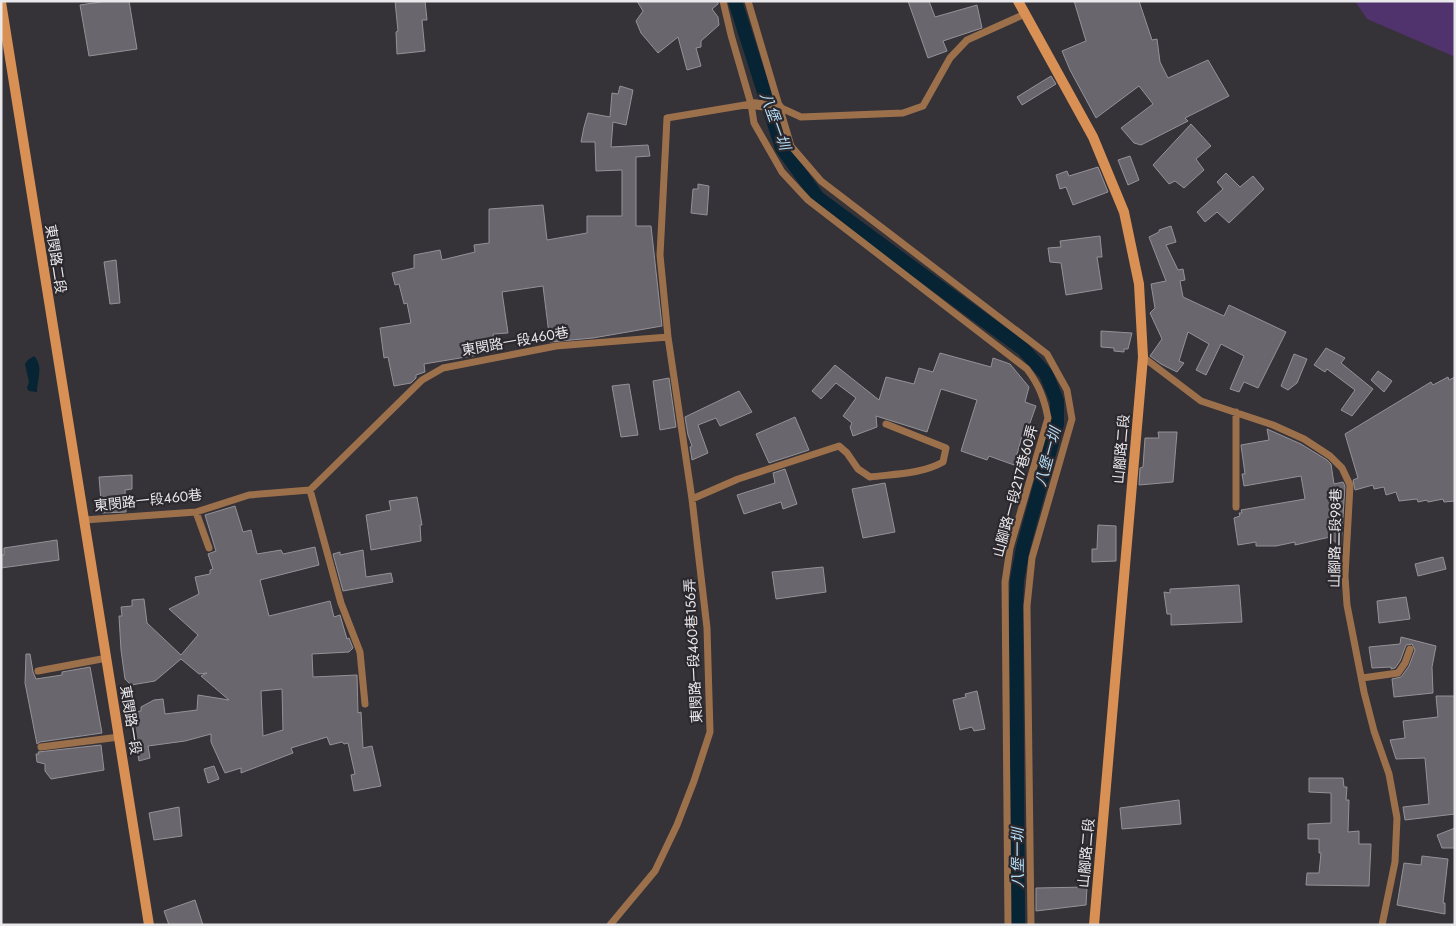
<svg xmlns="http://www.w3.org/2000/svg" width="1456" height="926" font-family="Jost,'Noto Sans TC',sans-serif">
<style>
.green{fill:#50326c}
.water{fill:#062433}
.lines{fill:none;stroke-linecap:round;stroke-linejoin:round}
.canal{stroke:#062433;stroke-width:14}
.building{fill:#69676d;stroke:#949197;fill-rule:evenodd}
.service{stroke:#9d704c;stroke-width:7}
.minor{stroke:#9d704c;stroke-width:10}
.secondary{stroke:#d99055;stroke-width:10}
.labels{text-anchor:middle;stroke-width:4.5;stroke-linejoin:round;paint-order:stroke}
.street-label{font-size:14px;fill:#e9e8eb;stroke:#2b282e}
.water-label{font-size:15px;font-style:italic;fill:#b2ddf6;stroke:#2b282e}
</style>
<rect width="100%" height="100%" fill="#353238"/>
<!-- green -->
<path class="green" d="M1355 1H1455V57L1367 19Z"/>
<!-- water -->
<path class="water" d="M34 356C44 366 37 380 37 392L29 391 27 388 29 382 25 364 28 360Z"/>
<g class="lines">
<!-- canal -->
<path class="canal" d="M735 1 782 148 818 198 1023 349 1046 374 1057 401V424L1023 548 1017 580 1016 606 1018 925"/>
</g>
<!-- building -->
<path class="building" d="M107 1H129L137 49 89 56 80 5Z
M395 1H425L427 20H422L425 51 397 54 396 32 398 31Z
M637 1H718V4L712 9 718 17 719 25 701 41V47L696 48 701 66 687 70 678 37 658 53 641 33 636 21 643 11Z
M908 1H929L935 17 977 5 982 28 943 41 947 51 928 58Z
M1074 1H1139L1152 40 1157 39 1160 62 1168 78 1208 60 1229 96 1185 118 1188 121 1141 145 1134 143 1121 128 1153 104 1139 86 1096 118 1070 70 1062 51 1086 41Z
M1051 76 1056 84 1022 105 1017 97Z
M620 86 633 90 626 125 613 122 611 147 648 145 650 156 636 157V226H651L662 326 593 338 550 342 543 286 502 292 508 333 493 334 495 351 478 353V355L424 364 425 372 416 375V378L411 383 394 386 388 357 384 358 380 328 411 323 407 303 404 304 399 284 395 285 392 273 414 268V255L440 250 442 260 475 252 474 245 489 243V209L543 205 547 240 587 233V216H622V170L596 171 595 142H581L584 127 588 113 610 117 612 93 618 94Z
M1191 124 1211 146 1196 159 1204 170 1184 188 1175 181 1169 184 1153 165Z
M1130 156 1139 180 1128 185 1118 160Z
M1098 167 1108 192 1073 205 1066 187 1060 189 1056 175 1067 171 1069 176Z
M1226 173 1240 187 1253 176 1264 189 1229 223 1217 212 1205 222 1197 212 1223 189 1217 182Z
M698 184 709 186 707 215 691 213 693 189H698Z
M1171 226 1176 242 1166 245 1178 270 1183 269 1185 280 1180 281 1183 297 1224 316 1229 305 1286 332 1258 388 1244 382 1239 392 1230 389 1244 356 1221 344 1206 375 1196 370 1209 344 1188 332 1179 361 1184 363 1177 372 1161 364 1150 356 1162 339 1150 313 1155 308 1151 284 1166 281 1149 237 1159 232V230Z
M1100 236 1102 257H1097L1102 289 1066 295 1061 263 1050 262 1048 248 1061 247 1060 241Z
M116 260 120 303 110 304 104 262Z
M1101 331 1132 333 1128 349H1124V352L1114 351V348L1101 347Z
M1326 348 1345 358 1341 363 1373 389 1352 416 1341 410 1355 390 1327 369 1325 372 1314 365Z
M940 353 991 367 993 358 1010 364 1029 387 1025 402 1036 406 1025 437 1022 436 1014 465 989 456 987 460 961 451 977 400 941 389 927 432 876 416 877 427 853 436 850 427 852 423 843 416 856 398 836 383 821 399 812 391 835 365 879 400 886 377 914 384 919 368 933 372Z
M1294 354 1307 359 1297 383 1288 390 1281 386Z
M1378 371 1392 381 1384 392 1371 380Z
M1448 377 1449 380 1455 377V501L1444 502 1443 499 1428 502 1427 500 1418 502 1417 499 1399 501 1396 492 1386 495 1384 487 1374 489 1373 485 1355 490 1353 480 1358 478 1345 434 1431 382 1433 385Z
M669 378 676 427 660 430 653 381Z
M629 384 638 435 621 437 612 386Z
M739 391 752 412 720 426 716 418 698 425 708 453 692 460 690 447 692 446 688 435 685 417Z
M795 417 809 450 769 463 756 434Z
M1267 429 1301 444 1327 460 1331 464 1334 484 1343 482 1345 486 1341 547 1330 537 1295 545V542L1276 546H1256V542L1238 545 1234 518 1240 516 1239 513H1242L1241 510 1305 499 1301 476 1244 486 1242 474H1245L1241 445 1269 440Z
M1158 432H1177L1173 482 1139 485 1140 468 1143 467 1145 438H1159Z
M785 469 797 504 783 509 781 502 744 514 737 495 775 483 773 473Z
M132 475V489L125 490 126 512 102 513 99 477Z
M885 483 895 532 863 538 852 489Z
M417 497 422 525H420L421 541 371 550 366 515 391 510 389 501Z
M235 506 243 532 251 530 257 554 281 550 283 554 315 547 319 565 260 580 269 616 330 601 334 617 340 615 347 639 349 638 353 648 349 652 312 654 313 677 357 675 358 713 361 712 363 748 372 746 381 786 354 791 351 775 355 774 348 743 344 744 342 742 330 745 327 737 291 748 293 753 241 773V768L225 773 211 742V734L185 741 148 746 150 758 139 761 130 713 141 711V707L154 700 163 699 165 714 197 710 198 695 229 700 201 676 207 673 199 674 181 659 155 681 131 685 125 679 121 650 119 616H122L121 607 132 606V600L144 599 147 623 181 655 198 635 169 609 199 594 195 577 210 574V570L213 569 208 554 216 551 205 515ZM282 689 283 730 263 736 261 691Z
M1098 525 1116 526V561L1092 562V549H1097Z
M57 540 59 560 1 568V555H4V548Z
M363 550 366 577 391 573 393 582 343 591 333 554 340 552V555Z
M1443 557 1446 569 1418 576 1415 564Z
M823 567 826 592 776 599 772 572Z
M1239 585 1242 622 1171 625V614H1167L1164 592 1170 593V589Z
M1406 597 1410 619 1379 623 1377 601Z
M1401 637 1436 646 1432 667 1433 693 1394 697 1392 679 1401 677 1409 666 1415 650 1412 644 1406 645 1400 661 1395 668 1391 669V667L1372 668 1369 647 1400 644Z
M26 654H30L33 672 36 679 62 675V672L90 667 102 733 40 742 37 744 25 683Z
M977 691 985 729 974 731 972 727 960 730 953 700 966 697 965 694Z
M1436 696H1455V814L1405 820 1403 807 1429 804 1425 758 1396 759 1390 740 1405 738 1403 721 1438 717Z
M101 745 104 770 51 779 45 771V764L37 762 36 754H39L38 752Z
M214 766 219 779 208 783 204 769Z
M1309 778H1343L1344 787H1347L1346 800H1349L1348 832 1359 831V844H1371L1369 886 1306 885 1307 873H1319L1321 853H1319V839H1308V824L1331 823V793L1309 792Z
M1179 800 1181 824 1122 829 1120 808Z
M179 807 182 836 154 840 149 813Z
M1455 828V848H1442L1437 835Z
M1422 856 1448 859 1443 903H1445V914L1397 905 1404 863 1421 865Z
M1087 887 1086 905 1036 911V888Z
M195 900 203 925H169L164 911Z"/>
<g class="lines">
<!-- service -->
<path class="service" d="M723 1 731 35 751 104 754 123 782 172 808 200 1027 369C1039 385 1044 398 1048 418L1010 548 1005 582 1008 925
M748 1 791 146 821 181 1047 354 1067 390 1072 419 1032 558 1027 606 1031 925
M779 107 801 117 903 113 923 106 950 58 967 40 1025 14
M1143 357 1201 401 1273 425 1304 439 1330 456 1342 468 1350 485 1345 576 1347 605 1364 692 1374 731 1389 774 1397 818 1395 862 1382 925
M310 490 341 603 360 652 365 704
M692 499 738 479 839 446 847 453 858 469 870 477C894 474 922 474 943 462L946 448 886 424
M1236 507V412
M196 512 209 548
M84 520 196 512 249 495 310 490 422 380 443 368 556 346 668 337 660 255 667 118 751 104
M38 671 107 658
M1362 678 1398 673 1405 663 1410 649
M41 747 119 737
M610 925 655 871 677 825 694 781 710 732 707 628 692 499 668 337"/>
<!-- minor -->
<path class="minor" d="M751 104 779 107"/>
<!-- secondary -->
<path class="secondary" d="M1018 1 1093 137 1124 212 1139 284 1143 357 1094 925
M1 2 149 925"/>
</g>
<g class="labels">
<!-- street labels -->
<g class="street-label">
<text transform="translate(56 259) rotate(81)" y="5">東閔路二段</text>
<text transform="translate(515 341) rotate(-10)" y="5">東閔路一段460巷</text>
<text transform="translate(1121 449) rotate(-85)" y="5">山腳路二段</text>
<text transform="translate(1015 491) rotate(-75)" y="5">山腳路一段217巷60弄</text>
<text transform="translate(148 500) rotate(-6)" y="5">東閔路一段460巷</text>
<text transform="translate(1335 538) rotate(-89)" y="5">山腳路二段98巷</text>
<text transform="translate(693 651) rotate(-93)" y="5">東閔路一段460巷156弄</text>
<text transform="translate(131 720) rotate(81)" y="5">東閔路一段</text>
<text transform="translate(1086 853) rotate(-85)" y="5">山腳路二段</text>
</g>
<!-- water labels -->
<g class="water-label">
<text transform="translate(775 121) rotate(70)" y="5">八堡一圳</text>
<text transform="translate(1048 457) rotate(-75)" y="5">八堡一圳</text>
<text transform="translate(1018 858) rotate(-90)" y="5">八堡一圳</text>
</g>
</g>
<!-- border -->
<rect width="1456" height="926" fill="none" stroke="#e9e8eb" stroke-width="5"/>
</svg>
